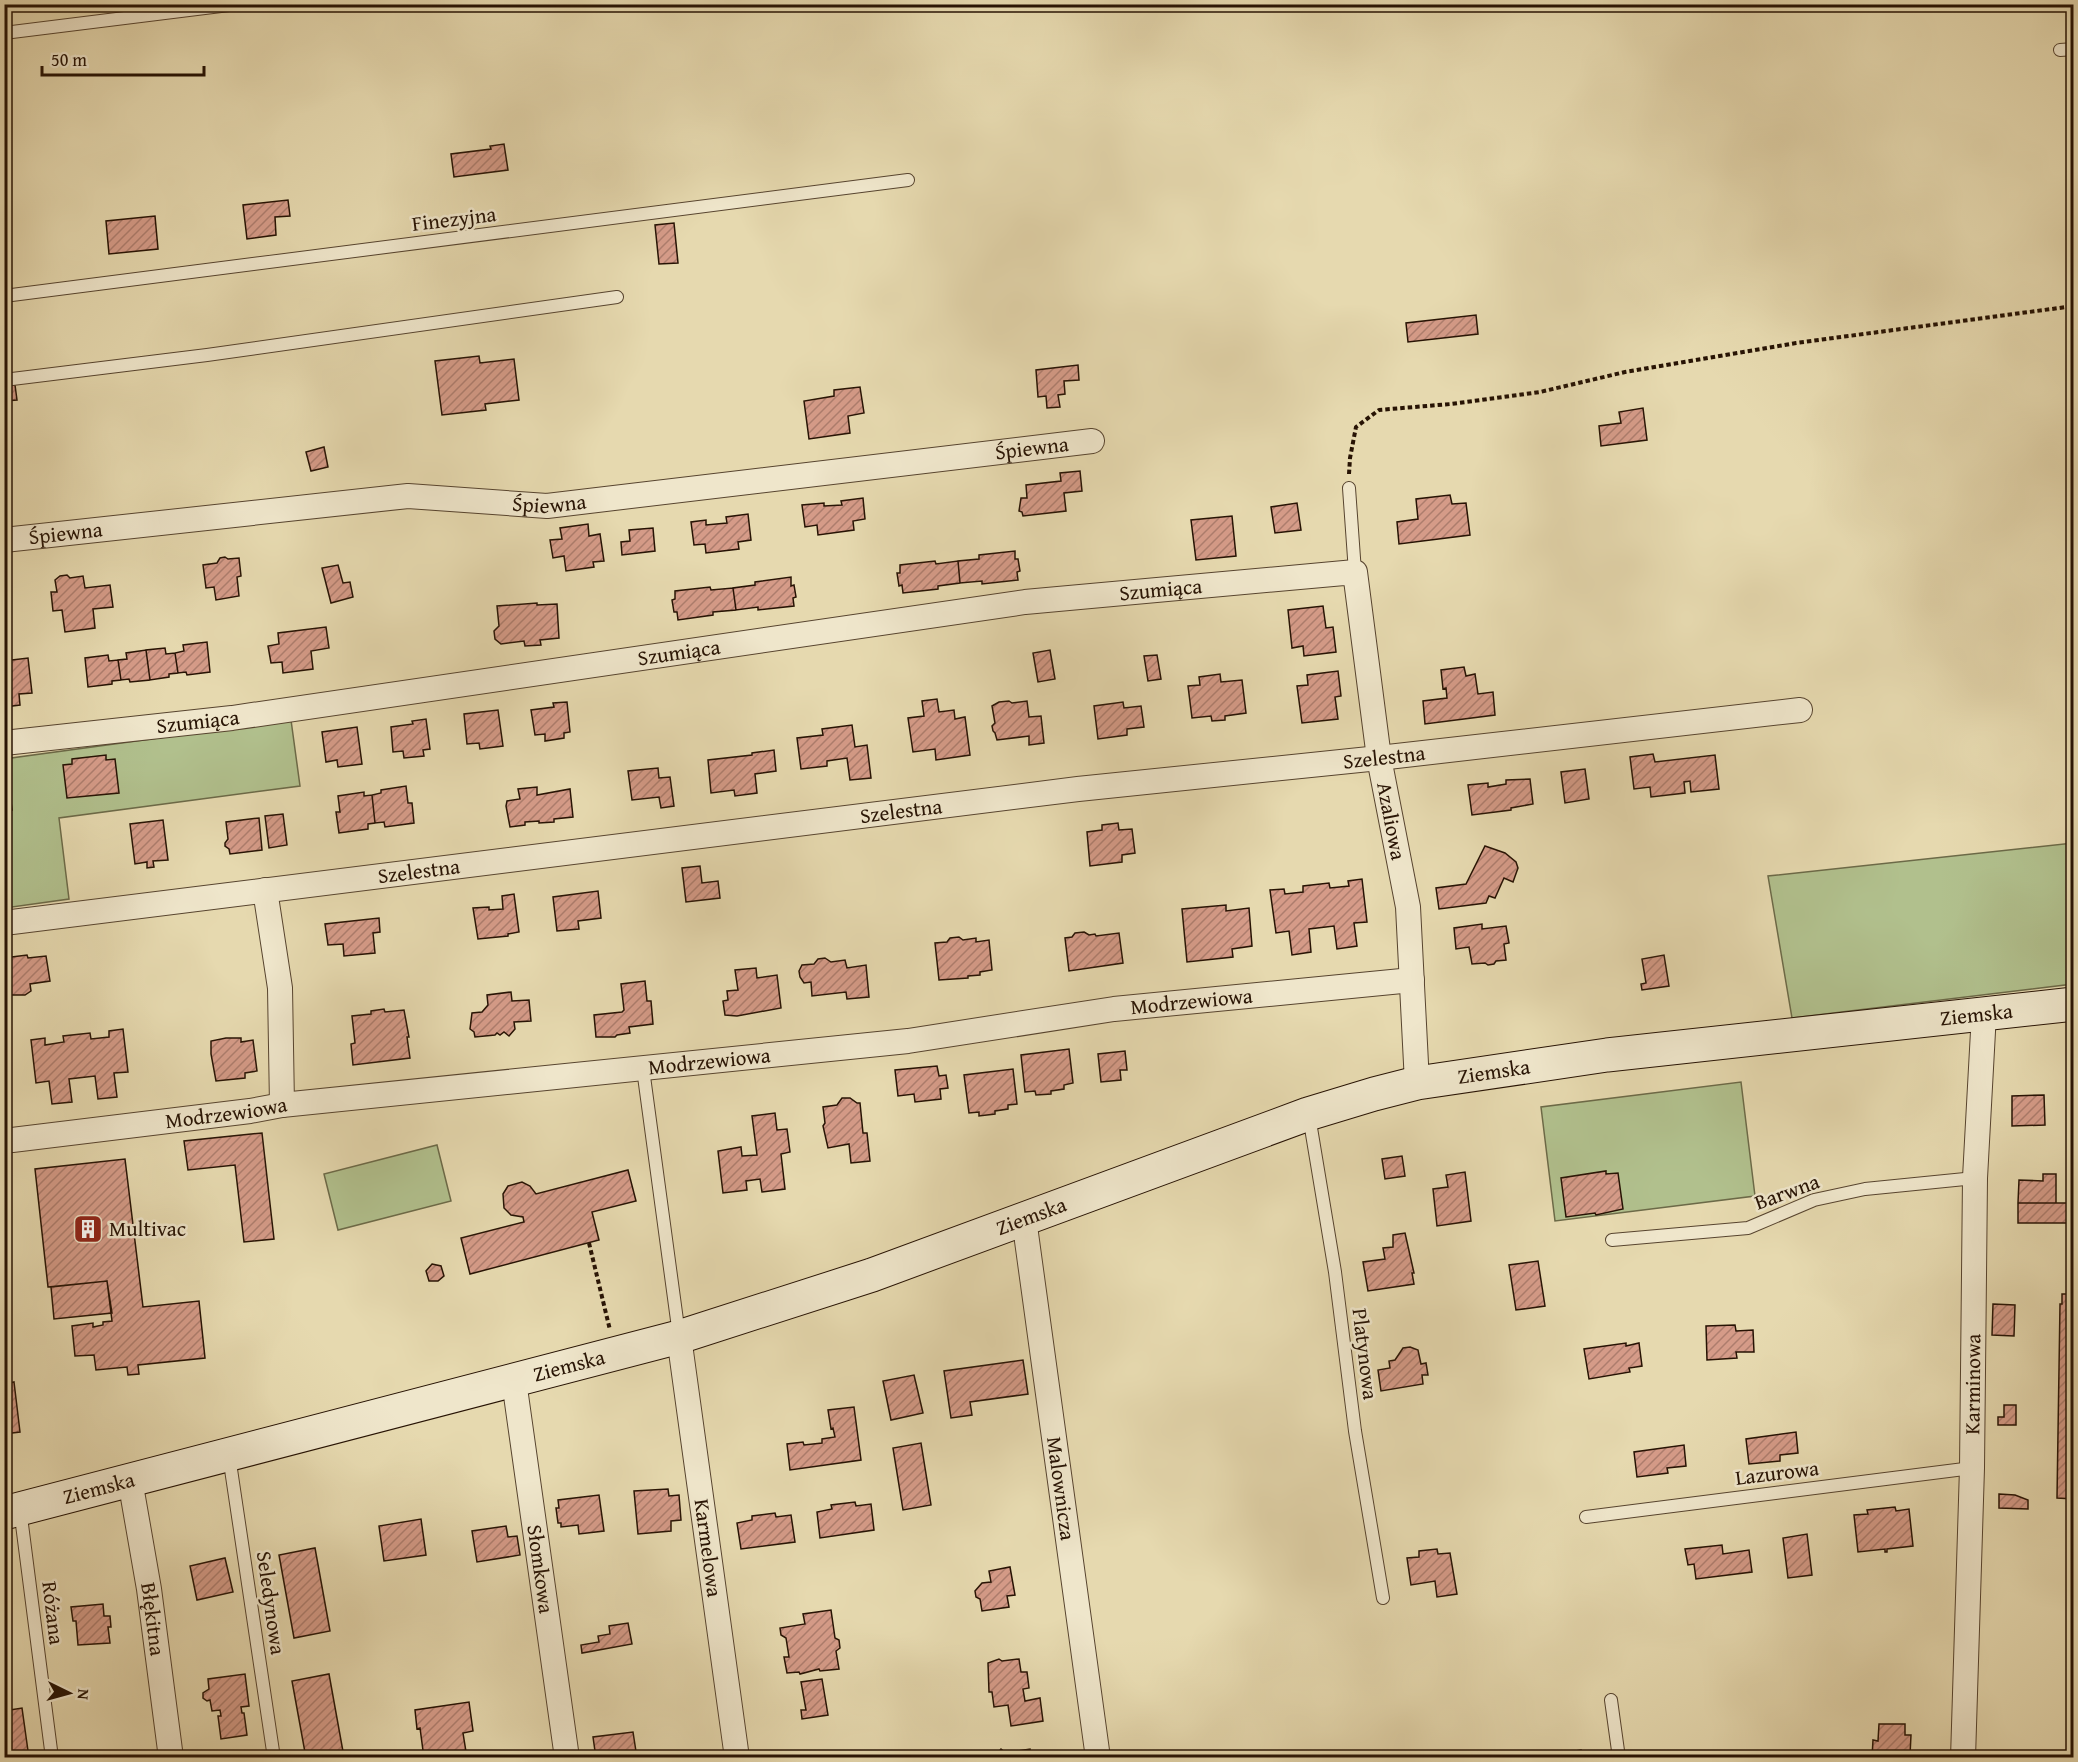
<svg xmlns="http://www.w3.org/2000/svg" width="2078" height="1762" font-family="'Gentium Book Plus',serif">
<style>
.green{fill:#b1c08d;stroke:#6c6a48;stroke-width:1.5}
.building{fill:url(#building-hatch);stroke:#271304;stroke-width:1.5}
.lines{fill:none;stroke-linecap:round;stroke-linejoin:round}
.lane-casing{stroke:#57442f;stroke-width:14}
.street-casing{stroke:#57442f;stroke-width:26}
.secondary-casing{stroke:#271304;stroke-width:35}
.path{stroke:#271304;stroke-width:4;stroke-dasharray:4.5 3;stroke-linecap:butt}
.lane{stroke:#efe6cb;stroke-width:12}
.street{stroke:#efe6cb;stroke-width:24}
.secondary{stroke:#efe6cb;stroke-width:33}
.labels{text-anchor:middle;stroke-width:5;stroke-linejoin:round;paint-order:stroke}
.street-label{font-size:21px;fill:#271304;stroke:#efe6cb}
.poi-label{font-size:21px;fill:#271304;stroke:#efe6cb;text-anchor:start}
</style>
<defs>
<pattern id="building-hatch" width="6" height="6" patternUnits="userSpaceOnUse" patternTransform="scale(1.5)"><rect width="6" height="6" fill="#d59b88"/><path d="M-1 1l2-2M0 6l6-6M5 7l2-2" fill="none" stroke="#ad7d6d"/></pattern>
</defs>
<rect width="100%" height="100%" fill="#e6d9af"/>
<filter id="stains"><feTurbulence type="fractalNoise" baseFrequency=".00333" numOctaves="4"/><feColorMatrix values="0 0 0 0 .2 0 0 0 0 .09 0 0 0 0 .02 0 0 0 .5 -.17"/></filter>
<radialGradient id="worn" r=".72"><stop offset=".6" stop-color="#630" stop-opacity="0"/><stop offset="1" stop-color="#630" stop-opacity=".3"/></radialGradient>
<!-- green -->
<path class="green" d="M291 720 300 786 59 818 69 899 5 908 4 759Z
M2073 843V984L1792 1018 1768 876Z
M1741 1082 1755 1196 1555 1221 1541 1107Z
M437 1145 451 1201 338 1230 324 1174Z"/>
<!-- building -->
<path class="building" d="M504 144 508 170 454 177 451 154 491 149 490 146Z
M288 200 290 216 275 217 276 235 247 239 243 205Z
M155 216 158 249 109 254 106 221Z
M674 223 678 263 659 264 655 225Z
M1476 315 1478 334 1408 342 1406 323Z
M479 356 480 363 514 359 519 400 485 404 486 410 442 415 435 361Z
M1078 365 1079 380 1064 381 1065 394 1058 395 1060 407 1047 408 1046 396 1038 397 1036 370Z
M15 385 17 400 4 401V386Z
M860 387 864 413 848 416 850 433 809 439 804 401 834 396V390Z
M1643 408 1647 440 1601 446 1599 426 1621 423 1619 412Z
M324 447 328 467 311 471 306 452Z
M1080 471 1082 491 1064 493 1066 511 1023 516 1022 512 1019 511 1021 498H1027L1026 485 1061 481 1060 473Z
M1450 495 1452 504 1466 503 1470 535 1399 544 1397 522 1418 519 1416 499Z
M863 498 865 519 853 521 854 530 818 535 817 525 805 527 802 505 824 503V506L842 505 841 501Z
M1297 503 1301 530 1275 533 1271 507Z
M748 514 751 540 738 542 739 549 706 553 705 544 694 545 691 522 706 520V525L727 523 726 517Z
M1232 516 1236 556 1196 560 1191 520Z
M588 524 589 536 600 534 604 561 593 562 594 567 566 571 564 556 553 558 550 540 562 539 560 528Z
M653 528 655 551 622 555 621 542 630 541 629 530Z
M1015 551V559H1018L1020 571 1017 572 1018 580 982 584V581L960 583 958 561 979 559V555Z
M225 557 228 559 239 558 241 576 237 577 239 596 216 600 214 587 206 588 203 565 217 563 220 558Z
M935 561 936 564 958 561 960 583 938 586V589L903 593 902 585 899 586 897 573H900V565Z
M338 565 343 583 350 582 353 597 331 603 322 568Z
M67 575 70 578 83 576 85 588 110 585 113 607 93 609 95 628 65 632 62 610 53 611 51 592H57L55 580 60 576Z
M791 577V586L794 585 796 597 793 598 794 606 758 610V607L736 610 733 588 755 585V582Z
M710 587 711 590 733 588 736 610 713 612V615L678 620 677 612H674L672 600 675 599V591Z
M537 603V605L557 604 559 638 540 640 541 645 525 646 524 641 501 644 495 639 494 631 499 626 497 606Z
M1323 606 1326 628 1333 627 1336 652 1304 656 1303 646 1292 648 1288 610Z
M326 627 329 648 311 651 313 669 283 673 282 662 271 663 268 646 279 644 278 633Z
M207 642 210 672 187 675 186 672 178 673 175 653 184 651 183 645Z
M165 648 166 654 175 653 178 673 169 674V677L150 680 146 650Z
M146 650 150 680 130 682 129 679 121 680 118 660 127 659 126 653Z
M1050 650 1055 679 1038 682 1033 653Z
M108 655 109 661 118 660 121 680 112 681V684L88 687 85 658Z
M1157 655 1161 679 1148 681 1144 656Z
M28 658 32 693 19 694 20 705 5 707 4 661Z
M1464 667 1466 676 1475 674 1478 694 1493 692 1495 715 1425 724 1423 701 1447 698 1446 688 1443 689 1441 670Z
M1338 671 1341 696 1335 697 1338 719 1302 723 1297 686 1308 685 1307 675Z
M1220 674 1221 682 1242 680 1246 713 1225 716V720L1212 721 1211 716 1192 718 1188 686 1200 685 1199 677Z
M937 699 939 712 954 710 955 719 965 717 970 755 936 760 935 749 913 752 908 718 924 716 922 701Z
M1009 701 1012 703 1027 701 1029 717 1041 716 1044 743 1029 745V736L997 740 995 733 993 731 992 726 995 723 992 706 999 702Z
M567 702 570 732 564 733V738L545 741V734L535 735 531 710 554 707 553 703Z
M1123 702 1124 708 1141 706 1144 727 1127 729V735L1098 739 1094 706Z
M498 710 503 746 480 749 479 743 467 744 464 714Z
M426 719 430 749 423 750 424 756 404 758 403 751 393 752 391 727 413 724 412 721Z
M852 725 855 747 867 745 871 778 850 780 847 758 827 761V766L801 769 797 738 823 735 822 729Z
M357 727 362 764 338 767 337 760 326 762 322 732Z
M774 750 776 771 755 774 757 793 735 796 734 790 711 793 708 760 752 755V753Z
M1653 754 1655 762 1715 755 1719 789 1691 792 1690 781 1684 782 1685 793 1651 797 1650 787 1634 789 1630 757Z
M106 755V760L115 759 119 793 67 798 63 765 72 764V759Z
M658 768 659 778 670 777 674 806 661 808 659 797 632 800 628 771Z
M1585 769 1589 799 1565 803 1561 772Z
M4 775H8L12 810 4 811Z
M1530 779 1533 804 1511 808V810L1472 815 1468 785 1488 783V787L1506 784V780Z
M406 786 408 803H412L414 823 385 827 384 822 375 823 372 795 381 793V790Z
M537 787V795L570 789 573 817 554 819V822L539 823V821L525 822V825L510 827 506 806 507 801 520 799 518 789Z
M364 792V796L372 795 375 823 368 824V829L339 833 336 812H340L338 796Z
M283 814 287 845 269 848 265 816Z
M259 818 262 850 230 854 229 849 225 846V843L228 839 226 822Z
M163 820 168 860 153 861 154 867 147 868V862L135 864 130 824Z
M1118 823 1119 830 1132 829 1135 853 1122 855V862L1090 866 1087 832 1102 830V825Z
M1485 846 1505 853 1516 862 1518 868 1513 882 1504 878 1495 898 1489 896 1486 903 1439 909 1436 888 1466 884Z
M700 866 702 883 718 881 720 898 686 902 682 868Z
M1362 879 1367 922 1354 923 1357 946 1337 949 1334 926 1309 929 1311 952 1292 955 1289 931 1276 933 1270 890 1284 889 1285 894 1303 892V886L1329 883 1330 888 1349 886 1348 881Z
M598 891 601 918 578 921 579 929 557 931 553 897Z
M514 894 519 932 508 934V936L478 939 473 908 489 907V910L503 909 502 896Z
M1226 905V911L1249 908 1252 946 1232 949 1233 957 1187 962 1182 909Z
M379 918 380 932 373 933 375 953 344 956 343 944 328 945 325 924Z
M1482 924V929L1506 926 1509 943 1504 944 1506 960 1496 961 1494 964 1488 965 1485 963 1472 964 1469 947 1456 949 1454 928Z
M1084 932 1089 935 1095 934 1096 936 1119 933 1123 963 1069 971 1065 938 1072 937 1075 933Z
M959 937 963 940 976 938V942L989 940 992 970 980 972V975L968 976V978L939 980 935 943 947 942 950 938Z
M27 955 28 958 46 956 50 981 30 984 31 991 25 995H4V958Z
M1664 955 1669 986 1642 990 1641 984 1646 983 1642 959Z
M825 958 831 962 845 960 847 968 866 965 869 997 847 999 846 992 812 996 811 982 804 983 800 977 799 971 802 965 814 964 818 959Z
M756 968 757 978 777 975 781 1008 737 1016 725 1015 723 1001 728 1000 727 991 738 990 735 970Z
M645 981 647 1001H651L653 1024 629 1027 630 1033 617 1035 615 1037H596L594 1015 622 1012 624 1010 621 984Z
M511 992 512 1001 529 1000 531 1021 514 1022 515 1029 509 1036 504 1032 500 1035 497 1033 495 1035 475 1037 474 1032 470 1029 472 1013 482 1012 488 1005 487 995Z
M384 1009 385 1012 404 1010 409 1037H407L410 1058 353 1065 351 1044 355 1043 352 1016 371 1014V1011Z
M123 1029 128 1072 114 1073 117 1097 98 1099 95 1076 69 1079 72 1102 52 1104 49 1081 36 1083 31 1040 45 1038V1045L64 1042 63 1036 90 1033 91 1039 109 1037V1031Z
M226 1038H241V1042L253 1040 257 1071 245 1073V1078L216 1081 211 1054V1041Z
M1069 1049 1073 1083 1064 1085V1089L1051 1091V1094L1036 1095 1035 1091 1025 1092 1021 1055Z
M1125 1051 1127 1070H1120L1121 1080 1101 1082 1098 1054Z
M937 1066 939 1076 946 1075 948 1088 940 1089 941 1099 915 1102 914 1094 898 1096 895 1070Z
M1013 1069 1017 1104 1008 1105V1109L995 1111V1114L979 1116V1112L969 1113 964 1075Z
M2044 1095 2045 1125 2012 1126V1096Z
M842 1098H850L857 1103H860L863 1133H867L870 1161 851 1163 849 1144 828 1148 823 1126 825 1123 823 1107 837 1105Z
M2071 1102H2074V1135H2070Z
M775 1113 777 1130 787 1129 790 1152 781 1154 785 1189 762 1192 760 1179 746 1181 747 1190 723 1193 718 1151 741 1147 742 1156 757 1155 752 1116Z
M262 1133 274 1239 244 1242 235 1165 188 1170 184 1141Z
M1402 1156 1405 1176 1385 1179 1382 1159Z
M125 1159 143 1307 199 1301 205 1358 138 1365 139 1374 128 1375 127 1367 96 1370 94 1355 75 1356 72 1326 93 1323V1327L103 1325V1322L112 1321 107 1281 48 1287 35 1169Z
M628 1170 636 1201 592 1212 599 1240 470 1274 461 1238 524 1222 523 1217 511 1215 504 1208 503 1194 508 1186 522 1182 530 1186 536 1194Z
M1606 1171V1174L1618 1173 1623 1209 1596 1215 1595 1213 1566 1217 1561 1178Z
M1465 1172 1471 1221 1437 1226 1433 1189 1448 1187 1446 1175Z
M2043 1174H2056V1203H2018L2019 1180 2043 1181Z
M2018 1203H2074V1223H2018Z
M1405 1233 1414 1273H1412L1414 1284 1368 1291 1363 1262 1385 1259 1383 1248 1393 1247V1235Z
M1538 1261 1545 1306 1516 1310 1509 1265Z
M432 1264 441 1266 444 1276 438 1281H429L426 1271Z
M107 1281 112 1313 54 1319 51 1287Z
M2062 1294H2074V1499L2057 1498 2060 1304H2062Z
M4 1295 10 1323 4 1324Z
M1993 1304 2015 1305 2014 1336 1992 1335Z
M1735 1325 1736 1331 1753 1330 1754 1352H1736L1737 1358 1707 1360 1706 1326Z
M1626 1343V1346L1639 1343 1642 1366 1629 1368 1630 1372 1589 1379 1584 1349Z
M1410 1347 1418 1350 1421 1364 1426 1363 1428 1375H1422L1423 1384 1381 1391 1378 1370 1390 1368 1389 1361 1395 1360 1403 1348Z
M1023 1360 1028 1394 970 1402 972 1415 951 1418 944 1371Z
M914 1375 923 1413 891 1420 883 1381Z
M14 1382 20 1432 4 1434V1384Z
M2004 1405H2016V1425H1998V1417H2004Z
M854 1407 861 1460 790 1470 787 1444 803 1442 804 1445 822 1443V1439L835 1437 833 1428 831 1429 828 1410Z
M1796 1432 1798 1453 1780 1455V1461L1749 1464 1746 1439Z
M921 1443 931 1505 903 1510 893 1448Z
M1684 1445 1686 1466 1667 1468 1668 1473 1637 1477 1634 1452Z
M668 1489 669 1496 679 1495 681 1520 671 1521V1531L638 1534 634 1491Z
M1999 1494 2015 1495 2028 1500V1509L1999 1508Z
M599 1495 604 1531 579 1534 578 1525 561 1527V1523H558L556 1508H559L558 1500Z
M855 1502 856 1506 871 1504 874 1530 820 1538 817 1512 832 1509 831 1505Z
M1895 1507 1896 1511 1909 1509 1913 1546 1887 1549V1552H1885V1549L1858 1552 1854 1515 1868 1514 1867 1510Z
M775 1513 776 1517 791 1515 795 1542 741 1549 737 1523 752 1520V1516Z
M421 1519 426 1555 384 1561 379 1526Z
M506 1526 508 1537 517 1536 520 1555 477 1562 472 1531Z
M1807 1534 1812 1575 1788 1578 1783 1538Z
M1722 1545 1723 1554 1749 1550 1752 1572 1696 1579 1694 1564 1688 1565 1685 1549Z
M315 1548 330 1631 294 1638 279 1555Z
M1437 1549 1438 1554 1450 1553 1457 1594 1437 1597 1435 1581 1411 1585 1407 1558 1419 1557V1551Z
M225 1558 233 1592 197 1600 190 1566Z
M1010 1567 1015 1595 1007 1596 1009 1607 982 1611 980 1599 976 1597 975 1591 982 1583 991 1582 989 1571Z
M103 1604 104 1616H110L111 1627H108L110 1643 78 1645 76 1621H73L71 1607Z
M831 1610 835 1638 839 1640 840 1648 836 1651 839 1669 820 1671 819 1669 800 1674 799 1672 787 1673 784 1657H789L786 1638 781 1635 780 1628 805 1624 803 1614Z
M628 1623 632 1644 582 1653 581 1645 599 1642 598 1636 610 1634 609 1626Z
M999 1659 1002 1661 1019 1659 1021 1672H1027L1029 1688 1023 1689 1025 1701 1040 1698 1043 1721 1011 1726 1008 1705 994 1707 992 1692H989L988 1663Z
M245 1674 249 1706 241 1707 242 1713H244L247 1735 221 1739 218 1716H221L220 1710 212 1711 210 1700 207 1701 203 1698V1693L209 1689 208 1679Z
M329 1674 344 1757 306 1758 292 1681Z
M822 1679 828 1715 802 1719 801 1710H806L801 1682Z
M469 1702 473 1731 463 1733 467 1758H424L420 1728 417 1729 415 1710Z
M22 1708 29 1758H4V1711Z
M1879 1724H1905V1735H1911L1910 1755H1904V1758H1872L1873 1740 1878 1741Z
M633 1732 637 1758H596L593 1737Z
M1001 1749 1006 1753 1030 1749 1031 1758H994Z
M1581 1750 1582 1758H1550V1755Z"/>
<g class="lines">
<!-- lane casing -->
<g class="lane-casing">
<path id="lane" d="M4 33 237 4
M2060 50 2074 49
M4 296 908 180
M4 380 207 355 617 297
M1349 488 1355 572
M643 1069 679 1335
M1309 1116 1335 1272 1355 1431 1383 1598
M1612 1240 1748 1228 1814 1200 1865 1189 1975 1178
M229 1456 274 1758
M20 1509 52 1758
M1586 1517 1972 1468
M1611 1700 1619 1758"/>
</g>
<!-- street casing -->
<g class="street-casing">
<g id="street">
<path id="s1" d="M4 540 408 496 547 506 1092 441"/>
<path id="s2" d="M4 743 232 718 1025 602 1355 572 1379 758 1408 907 1417 1083"/>
<path d="M265 890 280 988 282 1105"/>
<path id="s3" d="M4 923 1078 789 1379 758 1800 710"/>
<path id="s4" d="M4 1141 250 1111 282 1105 908 1041 1114 1009 1412 980"/>
<path id="s5" d="M1024 1219 1098 1758"/>
<path id="s6" d="M679 1337 737 1758"/>
<path id="s7" d="M514 1381 567 1758"/>
<path id="s8" d="M130 1480 149 1589 171 1758"/>
<path id="s9" d="M1963 1758 1972 1468 1975 1178 1984 1013"/>
</g>
</g>
<!-- secondary casing -->
<g class="secondary-casing">
<g id="secondary">
<path id="s10" d="M4 1513 679 1337 872 1275 1308 1114 1374 1094 1417 1083 1607 1055 2074 1004"/>
</g>
</g>
<!-- path -->
<path class="path" d="M1349 474 1350 458 1356 427 1379 410 1451 404 1540 392 1625 372 1796 343 2074 306
M589 1243 610 1330"/>
<!-- lane -->
<use href="#lane" class="lane"/>
<!-- street -->
<use href="#street" class="street"/>
<!-- secondary -->
<use href="#secondary" class="secondary"/>
</g>
<!-- icons -->
<defs>
<g id="building-square" transform="scale(1.5)"><rect x="-9" y="-9" width="18" height="18" rx="4" fill="#8f2418" stroke="#efe6cb"/><path d="M-4-6H4V6H1V3H-1V6H-4ZM-2.5-4.3h1.7v1.8h-1.7ZM.8-4.3h1.7v1.8H.8ZM-2.5-1h1.7V.8h-1.7ZM.8-1h1.7V.8H.8Z" fill="#fff"/></g>
</defs>
<g fill-rule="evenodd">
<use href="#building-square" x="88" y="1229"/>
</g>
<g class="labels">
<!-- street labels -->
<g class="street-label">
<text transform="translate(454 219) rotate(-7)" y="7">Finezyjna</text>
<text dy="7" stroke="none"><textPath href="#s1" startOffset="1034">Śpiewna</textPath></text>
<text dy="7" stroke="none"><textPath href="#s1" startOffset="548">Śpiewna</textPath></text>
<text dy="7" stroke="none"><textPath href="#s1" startOffset="62">Śpiewna</textPath></text>
<text dy="7" stroke="none"><textPath href="#s2" startOffset="1167">Szumiąca</textPath></text>
<text dy="7" stroke="none"><textPath href="#s2" startOffset="681">Szumiąca</textPath></text>
<text dy="7" stroke="none"><textPath href="#s2" startOffset="195">Szumiąca</textPath></text>
<text dy="7" stroke="none"><textPath href="#s3" startOffset="1390">Szelestna</textPath></text>
<text dy="7" stroke="none"><textPath href="#s3" startOffset="904">Szelestna</textPath></text>
<text dy="7" stroke="none"><textPath href="#s2" startOffset="1614">Azaliowa</textPath></text>
<text dy="7" stroke="none"><textPath href="#s3" startOffset="418">Szelestna</textPath></text>
<text dy="7" stroke="none"><textPath href="#s4" startOffset="1196">Modrzewiowa</textPath></text>
<text dy="7" stroke="none"><textPath href="#s10" startOffset="2042">Ziemska</textPath></text>
<text dy="7" stroke="none"><textPath href="#s4" startOffset="710">Modrzewiowa</textPath></text>
<text dy="7" stroke="none"><textPath href="#s10" startOffset="1556">Ziemska</textPath></text>
<text dy="7" stroke="none"><textPath href="#s4" startOffset="224">Modrzewiowa</textPath></text>
<text transform="translate(1787 1192) rotate(-20)" y="7">Barwna</text>
<text dy="7" stroke="none"><textPath href="#s10" startOffset="1070">Ziemska</textPath></text>
<text transform="translate(1365 1354) rotate(83)" y="7">Platynowa</text>
<text dy="7" stroke="none"><textPath href="#s10" startOffset="584">Ziemska</textPath></text>
<text dy="7" stroke="none"><textPath href="#s9" startOffset="374">Karminowa</textPath></text>
<text transform="translate(1777 1473) rotate(-7)" y="7">Lazurowa</text>
<text dy="7" stroke="none"><textPath href="#s10" startOffset="98">Ziemska</textPath></text>
<text dy="7" stroke="none"><textPath href="#s5" startOffset="272">Malownicza</textPath></text>
<text dy="7" stroke="none"><textPath href="#s6" startOffset="213">Karmelowa</textPath></text>
<text dy="7" stroke="none"><textPath href="#s7" startOffset="190">Słomkowa</textPath></text>
<text transform="translate(271 1603) rotate(82)" y="7">Seledynowa</text>
<text transform="translate(53 1613) rotate(83)" y="7">Różana</text>
<text dy="7" stroke="none"><textPath href="#s8" startOffset="141">Błękitna</textPath></text>
</g>
<!-- poi labels -->
<g class="poi-label">
<text x="109" y="1236">Multivac</text>
</g>
</g>
<!-- margin -->
<rect width="2078" height="1762" fill="none" stroke="#e6d9af" stroke-width="24"/>
<rect x="6" y="6" width="2066" height="1750" fill="none" stroke="#271304" stroke-width="3"/>
<rect x="12" y="12" width="2054" height="1738" fill="none" stroke="#271304" stroke-width="1.5"/>
<!-- north arrow -->
<g transform="translate(69 1693) rotate(95)" stroke="#efe6cb" stroke-width="4.5" paint-order="stroke">
<path d="M0-4.5L10 22L0 15L-10 22Z" fill="#271304"/>
<text y="-9" font-size="16" font-weight="bold" text-anchor="middle" fill="#271304">N</text>
</g>
<!-- scale -->
<path d="M42 66v9h162v-9" fill="none" stroke="#271304" stroke-width="3"/>
<text x="51" y="66" font-size="18" fill="#271304" stroke="#efe6cb" stroke-width="4.5" paint-order="stroke">50 m</text>
<rect width="100%" height="100%" filter="url(#stains)"/>
<rect width="100%" height="100%" fill="url(#worn)"/>
</svg>
